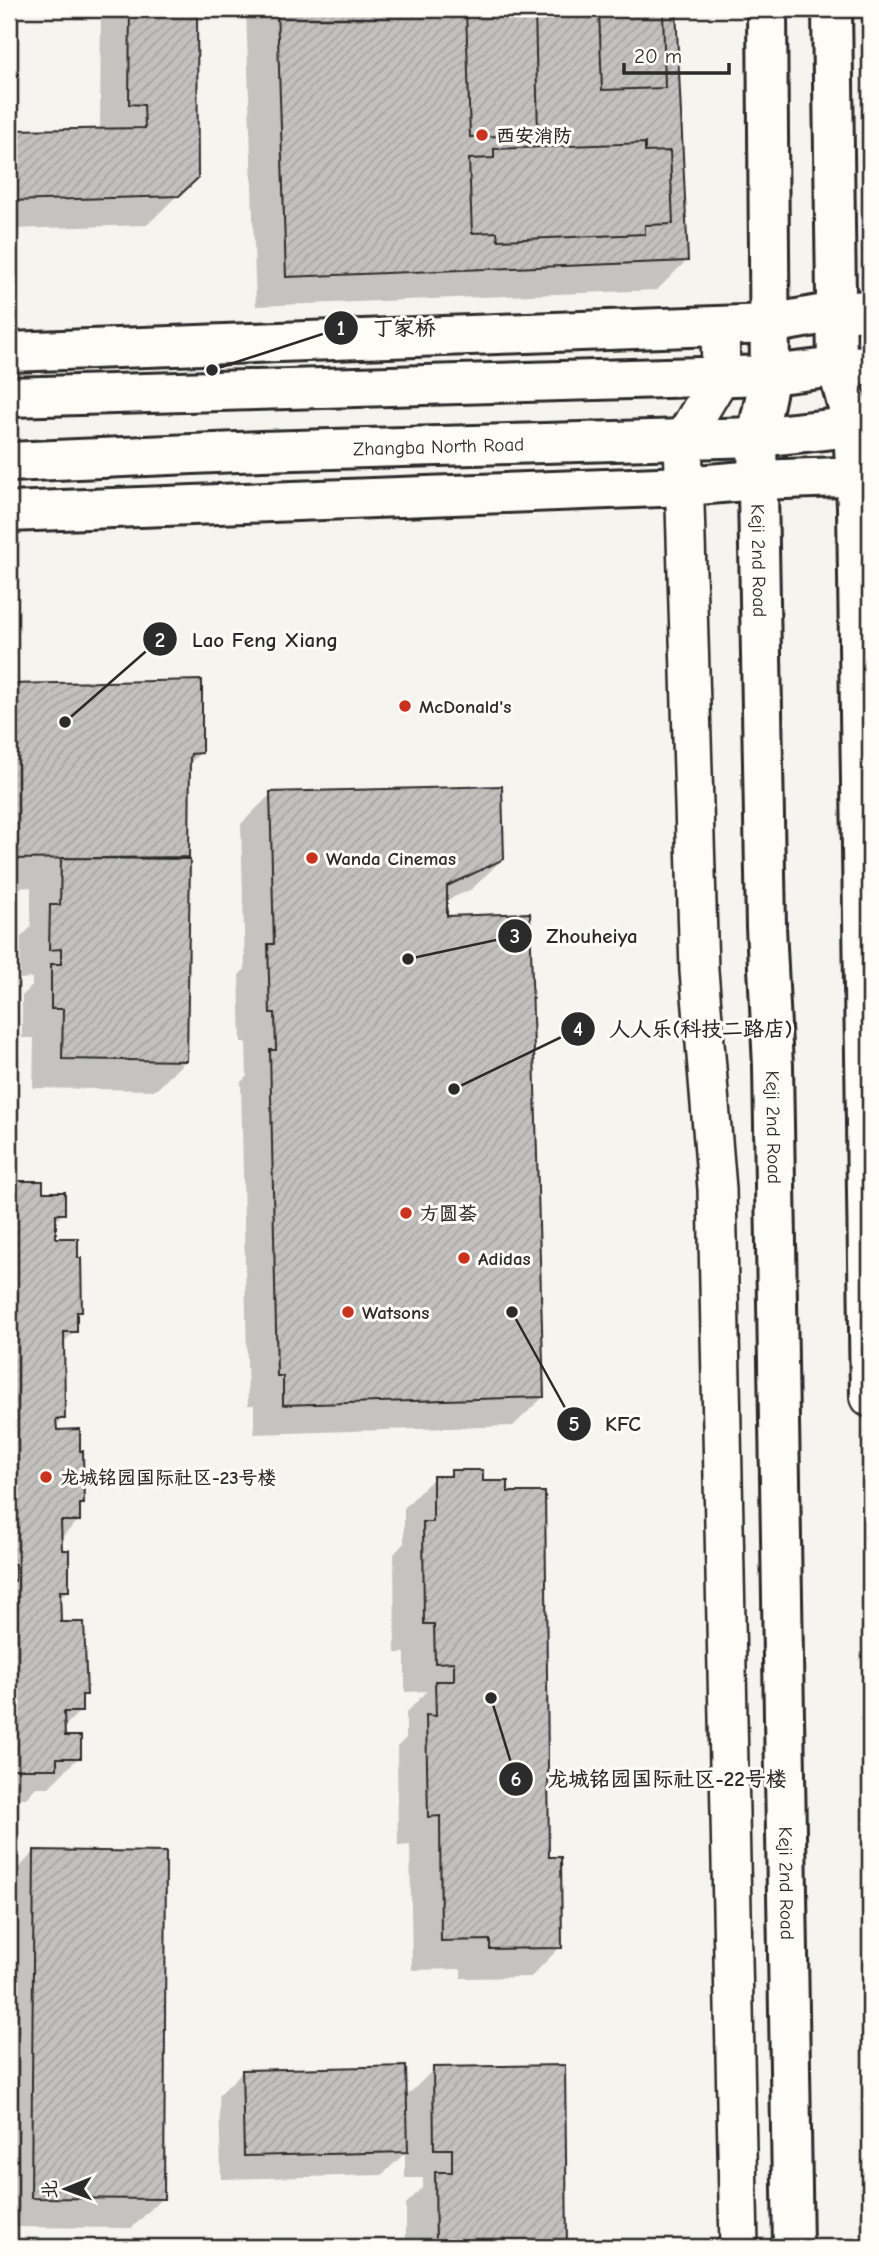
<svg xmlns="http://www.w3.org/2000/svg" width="879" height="2256" font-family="'Comic Neue','LXGW WenKai TC',sans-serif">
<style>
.shadow{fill:#0003}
.building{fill:url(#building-hatch);stroke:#2b2b2b;stroke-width:2}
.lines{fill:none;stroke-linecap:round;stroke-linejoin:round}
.street-casing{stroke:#2b2b2b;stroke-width:42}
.secondary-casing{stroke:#2b2b2b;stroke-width:44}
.primary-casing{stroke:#2b2b2b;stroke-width:44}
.street{stroke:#fdfcf7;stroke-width:37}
.secondary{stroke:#fdfcf7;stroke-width:38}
.primary{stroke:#fdfcf7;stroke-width:38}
.poi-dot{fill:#c8321e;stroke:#fdfcf7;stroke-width:2.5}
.labels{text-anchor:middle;stroke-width:6;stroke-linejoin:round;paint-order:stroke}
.poi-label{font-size:19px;font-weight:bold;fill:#2b2b2b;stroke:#fdfcf7;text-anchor:start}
.street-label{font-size:19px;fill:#2b2b2b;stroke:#fdfcf7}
.leader{fill:none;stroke:#2b2b2b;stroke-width:2.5}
.callout-dot{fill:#2b2b2b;stroke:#fdfcf7;stroke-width:2.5}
.mark-label{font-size:21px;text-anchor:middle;font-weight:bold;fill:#fff}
.callout-label{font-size:21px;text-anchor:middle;font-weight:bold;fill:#2b2b2b;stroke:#fdfcf7;stroke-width:6;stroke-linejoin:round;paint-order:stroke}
</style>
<defs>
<pattern id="building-hatch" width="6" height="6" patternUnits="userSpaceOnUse" patternTransform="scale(1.75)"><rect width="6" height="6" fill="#c2c1be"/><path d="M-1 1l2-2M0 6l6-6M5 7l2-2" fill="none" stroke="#a7a6a3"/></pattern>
</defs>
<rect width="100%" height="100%" fill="#f5f4ef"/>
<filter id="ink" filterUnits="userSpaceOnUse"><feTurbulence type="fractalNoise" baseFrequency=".0143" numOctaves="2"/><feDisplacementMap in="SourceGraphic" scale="14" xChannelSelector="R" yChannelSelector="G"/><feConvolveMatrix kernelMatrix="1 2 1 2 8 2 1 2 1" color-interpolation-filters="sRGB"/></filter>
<g filter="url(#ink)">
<!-- shadow -->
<path class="shadow" d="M101 9H195L196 177 147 225 9 229V131L100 130Z
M246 9H675L687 260 657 290 256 306Z
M200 682V753L188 765 187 856 182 861 186 1060 156 1090 33 1088 34 1038H22V996L32 986V978L20 979 21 937 31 927V887L9 888V686Z
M271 794 503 858 472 889 445 901V918L543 1397 513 1426 254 1434V1405H248L241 1082 247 1076 246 1042H241L239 975 245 969 241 824Z
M9 1183 41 1194 63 1213 54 1223V1240L80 1311 75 1317V1331L62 1344 63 1418 55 1427 82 1503 78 1507 79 1520 60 1539 68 1591 58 1600 59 1624 85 1694 80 1699V1711L63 1728V1737L79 1757 49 1787H36L26 1798H9Z
M452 1472 547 1859 560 1947 531 1977 461 1978V1969L412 1970 410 1845 398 1846 397 1747 406 1738V1713L427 1691 405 1692V1653H395L394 1554 404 1543V1508L434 1478H446Z
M34 1852 162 2198 132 2228 9 2227V1878Z
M563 2067 566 2247H406V2204L423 2187V2178H405V2153L382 2175 221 2179 219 2095 243 2071 405 2098 434 2069Z"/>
<!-- building -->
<path class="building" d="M130 9H197L198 178 179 196 9 201V130L145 128 144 105 129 104Z
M277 9H676L688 261 286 277Z
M466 9H535L538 135 470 137Z
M599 9H663L665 88 602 90Z
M645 143V152L670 151 673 224 645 225V234L498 240 497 232 472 233 469 159 494 158V149Z
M202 680V753L191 754 190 758 189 857 9 859V684Z
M502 786 504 859 447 886V916L530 913 544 1397 283 1405V1376H277L270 1050H276L275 1013H270L268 944H274L270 792Z
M61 858 190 859 187 1061 62 1059 63 1009H51V964H61V949L49 950 50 905H60Z
M9 1181H43V1192H65V1214H56V1238H78V1258H81L82 1312H77V1332H64L65 1419H56L57 1430 80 1429V1451H83L84 1504H80V1521H61L62 1550H69V1591H60L61 1622H84L87 1695H82V1712H64L65 1736H81V1758H57V1769H11V1764H9V1581H15V1564H9V1389H12V1371H9Z
M451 1470H483V1481H508V1492H545L549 1857H561L562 1948 490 1949V1940L441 1941 440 1816 428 1817 426 1715 436 1716 435 1681H454V1662L435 1663 434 1624H424L423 1522H433V1476H451Z
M34 1850 166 1852 164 2199 31 2198Z
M565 2065 567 2247H436L435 2172H452V2149H434L433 2067Z
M406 2066 408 2152 244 2156 242 2070Z"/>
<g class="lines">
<!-- street casing -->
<g class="street-casing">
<path id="street" d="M720 326 721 376 683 439 699 971 717 1189 739 2247"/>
</g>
<!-- secondary casing -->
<g class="secondary-casing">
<g id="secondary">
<path id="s1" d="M767 9 770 375 757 437 766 927 773 1066 793 2247"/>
<path d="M832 9 837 367 853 426 857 507 870 1397"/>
<path d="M9 352 770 324 836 312 870 310"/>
<path d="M9 512 685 486 757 480 870 476"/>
</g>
</g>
<!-- primary casing -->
<g class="primary-casing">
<g id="primary">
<path d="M9 397 770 375 837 367 870 365"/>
<path id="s2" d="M9 462 261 451 757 437 870 425"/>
</g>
</g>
<!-- street -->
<use href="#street" class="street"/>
<!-- secondary -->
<use href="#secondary" class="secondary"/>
<!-- primary -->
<use href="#primary" class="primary"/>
</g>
</g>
<!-- markers -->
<g class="poi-dot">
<circle cx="482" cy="135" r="7"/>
<circle cx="405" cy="706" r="7"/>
<circle cx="312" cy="858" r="7"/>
<circle cx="406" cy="1213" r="7"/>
<circle cx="464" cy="1258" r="7"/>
<circle cx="348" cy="1312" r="7"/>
<circle cx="46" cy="1477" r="7"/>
</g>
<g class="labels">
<!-- poi labels -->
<g class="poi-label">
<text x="496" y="142">西安消防</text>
<text x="419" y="713">McDonald's</text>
<text x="326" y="865">Wanda Cinemas</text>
<text x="420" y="1220">方圆荟</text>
<text x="478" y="1265">Adidas</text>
<text x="362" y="1319">Watsons</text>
<text x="60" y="1484">龙城铭园国际社区-23号楼</text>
</g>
<!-- street labels -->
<g class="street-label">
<text dy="7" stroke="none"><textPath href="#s2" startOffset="430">Zhangba North Road</textPath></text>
<text dy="7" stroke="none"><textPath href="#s1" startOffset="553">Keji 2nd Road</textPath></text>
<text dy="7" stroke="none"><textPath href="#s1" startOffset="1120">Keji 2nd Road</textPath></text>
<text dy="7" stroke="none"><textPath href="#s1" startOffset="1876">Keji 2nd Road</textPath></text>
</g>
</g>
<!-- callouts -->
<path class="leader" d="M212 370L341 328M65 722L160 639M408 959L515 936M454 1089L578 1029M512 1312L574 1424M491 1698L516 1779"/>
<g class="callout-dot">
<circle cx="212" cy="370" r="7"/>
<circle cx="65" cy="722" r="7"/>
<circle cx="408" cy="959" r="7"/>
<circle cx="454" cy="1089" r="7"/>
<circle cx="512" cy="1312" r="7"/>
<circle cx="491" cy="1698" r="7"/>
<circle cx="341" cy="328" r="18"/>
<circle cx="160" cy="639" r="18"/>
<circle cx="515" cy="936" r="18"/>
<circle cx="578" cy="1029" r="18"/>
<circle cx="574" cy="1424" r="18"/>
<circle cx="516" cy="1779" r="18"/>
</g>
<g class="mark-label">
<text x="341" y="335">1</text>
<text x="160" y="647">2</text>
<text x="515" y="943">3</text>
<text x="578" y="1036">4</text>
<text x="574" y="1431">5</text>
<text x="516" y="1786">6</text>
</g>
<g class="callout-label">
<text x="404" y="335">丁家桥</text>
<text x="265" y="647">Lao Feng Xiang</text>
<text x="592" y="943">Zhouheiya</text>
<text x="701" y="1036">人人乐(科技二路店)</text>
<text x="623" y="1431">KFC</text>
<text x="667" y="1786">龙城铭园国际社区-22号楼</text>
</g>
<!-- margin -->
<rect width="879" height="2256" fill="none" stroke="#fdfcf7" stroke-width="35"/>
<rect x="18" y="18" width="844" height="2221" fill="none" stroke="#2b2b2b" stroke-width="2.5" filter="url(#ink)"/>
<!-- north arrow -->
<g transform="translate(66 2189) rotate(269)" stroke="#fdfcf7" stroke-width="5" paint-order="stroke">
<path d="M0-5L12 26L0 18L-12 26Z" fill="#2b2b2b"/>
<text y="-10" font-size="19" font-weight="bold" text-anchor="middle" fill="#2b2b2b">北</text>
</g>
<!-- scale -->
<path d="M624 63v10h105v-10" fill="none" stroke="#2b2b2b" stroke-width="3.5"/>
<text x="634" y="63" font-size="21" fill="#2b2b2b" stroke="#fdfcf7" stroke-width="5" paint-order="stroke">20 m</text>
</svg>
